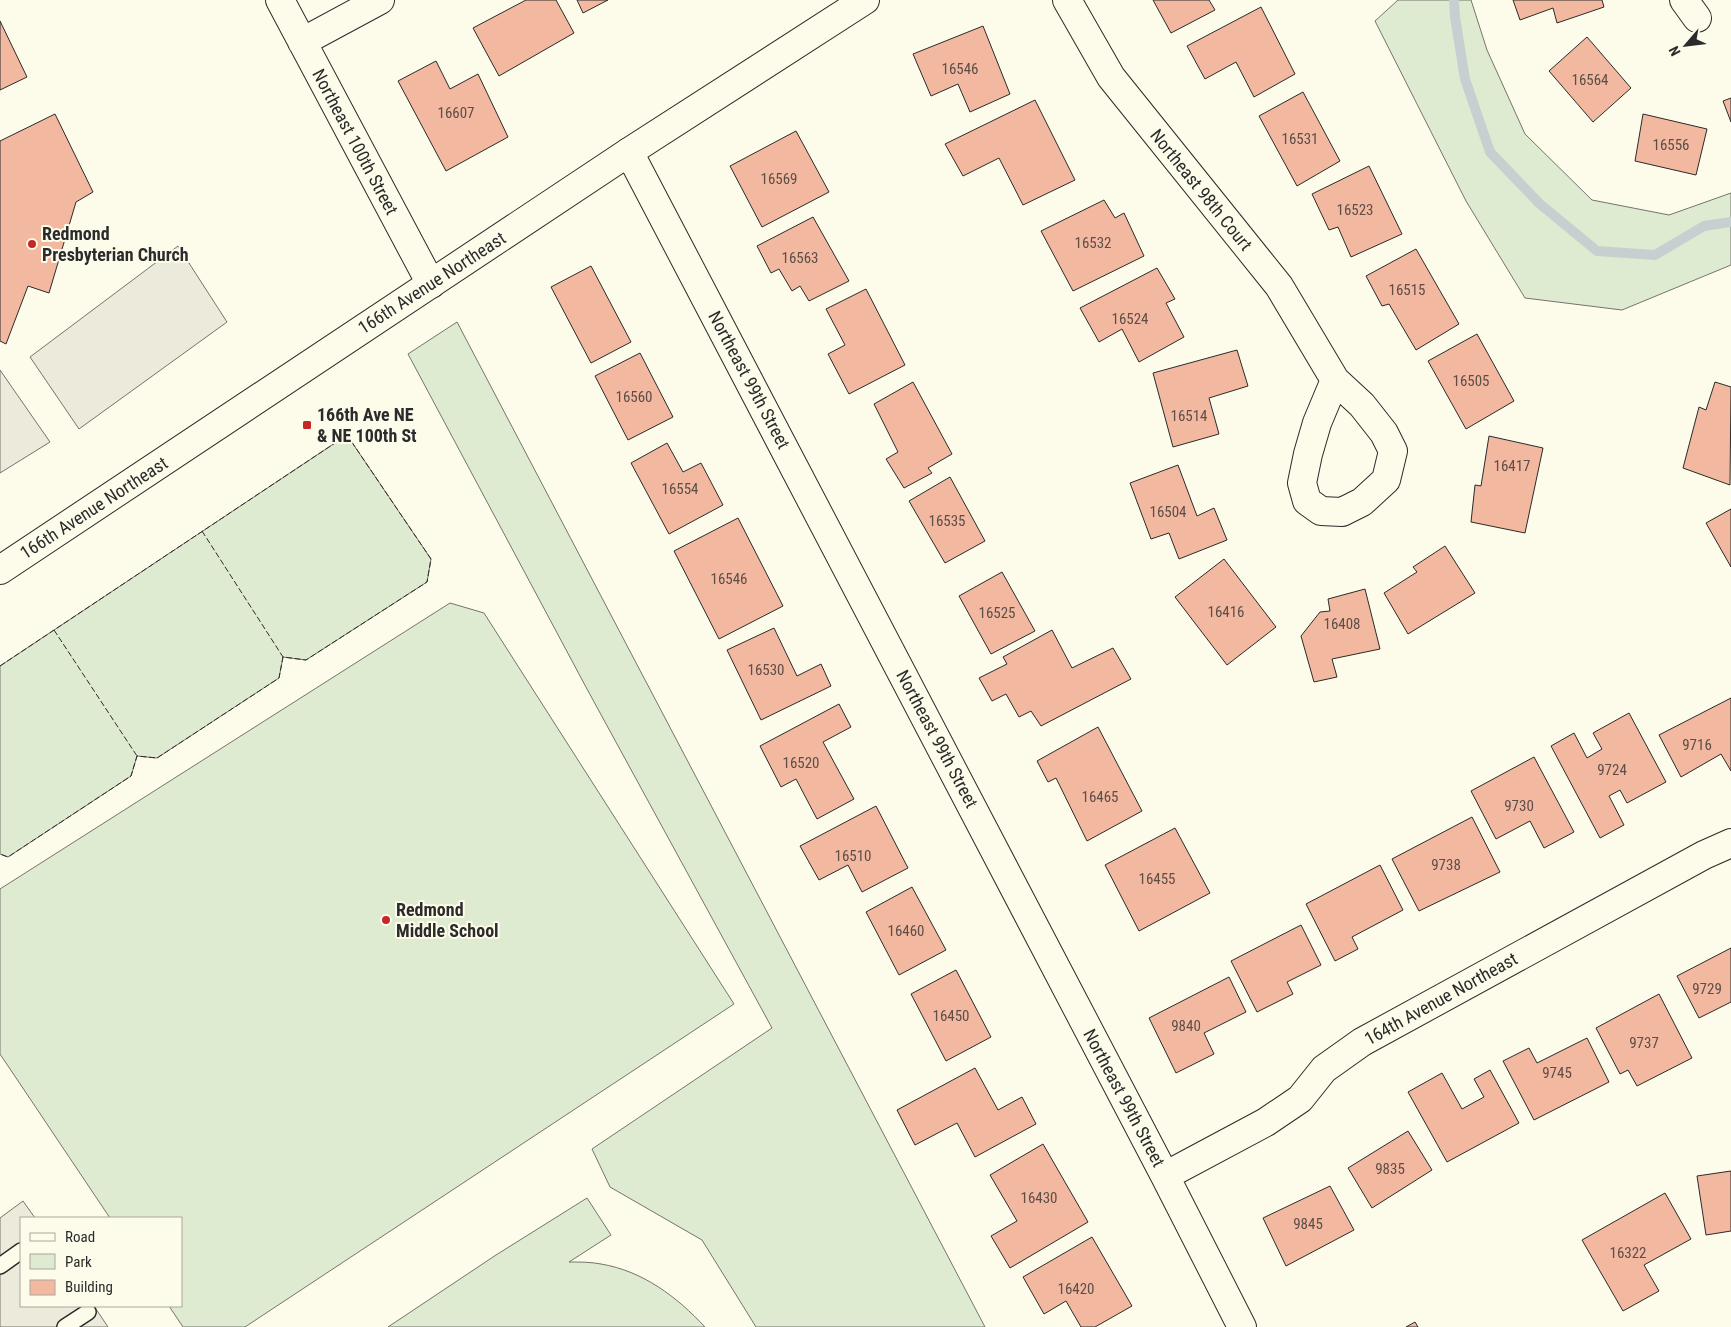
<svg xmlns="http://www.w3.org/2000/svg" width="1731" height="1327" font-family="'Roboto Condensed',sans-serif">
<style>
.green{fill:#deebd1;stroke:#74746e}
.parking{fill:#eceadb;stroke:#74746e}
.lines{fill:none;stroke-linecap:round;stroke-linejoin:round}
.stream{stroke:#c7d0d0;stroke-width:10}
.building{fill:#f2b8a0;stroke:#2b2b2b}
.lane-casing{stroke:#2b2b2b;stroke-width:18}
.street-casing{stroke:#2b2b2b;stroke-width:30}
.secondary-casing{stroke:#2b2b2b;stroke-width:30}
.lane{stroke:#fdfbea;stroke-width:15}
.street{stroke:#fdfbea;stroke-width:28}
.secondary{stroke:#fdfbea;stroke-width:28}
.fence{stroke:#2b2b2b;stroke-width:1;stroke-dasharray:6 2.5;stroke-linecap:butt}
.poi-dot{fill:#c62828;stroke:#fdfbea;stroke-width:2}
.labels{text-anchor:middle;stroke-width:4;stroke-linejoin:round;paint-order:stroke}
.number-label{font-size:15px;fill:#5d4e48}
.street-label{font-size:18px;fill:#2b2b2b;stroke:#fdfbea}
.poi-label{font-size:18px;font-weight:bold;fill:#2b2b2b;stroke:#fdfbea;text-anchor:start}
</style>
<rect width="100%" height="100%" fill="#fdfbea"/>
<!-- green -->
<path class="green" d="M1398 0H1471L1487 50 1525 134 1592 200 1669 215 1731 193V265L1622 310 1525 298 1466 201 1375 21Z
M457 322 985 1327H756L702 1240 610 1187 592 1149 772 1028 587 689 408 354Z
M347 435 431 559 427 582 306 660 283 657 279 678 157 758 137 756 131 776 8 857 0 854V666Z
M450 603 484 613 734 1004 245 1327H183L169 1306H181V1218H110L0 1054V889Z
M587 1198 611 1235 569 1262C580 1262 591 1262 601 1264 643 1271 677 1297 705 1327H388L496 1255Z"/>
<!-- parking -->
<path class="parking" d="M178 246 227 322 79 429 30 357Z
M0 370 50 442 0 473Z
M23 1201 35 1218H21V1306H94L108 1327H0V1218Z"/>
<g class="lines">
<!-- stream -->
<path class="stream" d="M1454 0 1455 17 1465 79 1490 152 1540 204 1597 251 1655 255 1704 226 1731 222"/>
</g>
<!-- building -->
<path class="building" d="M526 0H556L574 33 499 76 473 28Z
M577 0H608L583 13Z
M1153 0H1209L1215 10 1171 33Z
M1513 0H1602L1604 7 1557 23 1553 8 1520 20Z
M1261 7 1295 74 1254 97 1236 62 1205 79 1187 46Z
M0 21 27 77 0 90Z
M983 26 1010 94 970 112 958 84 931 96 913 54Z
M1587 37 1631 88 1593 122 1549 71Z
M436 61 450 89 478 74 508 137 446 171 398 81Z
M1303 92 1340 161 1297 186 1259 116Z
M1731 98V122L1723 101Z
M1035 100 1075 180 1023 205 999 158 963 176 945 144Z
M55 114 93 192 76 202 49 293 28 286 6 344 0 341V141Z
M1643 114 1707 129 1696 175 1635 161Z
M796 131 829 192 762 227 730 166Z
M1369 166 1402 234 1351 257 1338 227 1329 230 1312 194Z
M1104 200 1115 218 1124 213 1144 256 1073 291 1041 231Z
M813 217 849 281 809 301 800 286 792 291 779 269 771 273 757 246Z
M1416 249 1459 324 1416 350 1389 304 1382 306 1366 276Z
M591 266 631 342 591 363 551 287Z
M1157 268 1175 299 1166 303 1184 337 1139 362 1122 329 1099 342 1080 308Z
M866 289 905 365 849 394 828 354 845 345 826 309Z
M1477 334 1514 401 1466 429 1428 361Z
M1237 350 1248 386 1209 398 1219 434 1173 447 1153 373Z
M640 353 673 417 628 440 595 376Z
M913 382 952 454 928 468 932 473 904 488 886 459 898 452 874 404Z
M1715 382 1731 387 1730 485 1683 468 1699 407 1706 410Z
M1489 436 1543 448 1525 533 1471 522 1475 485 1481 486Z
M667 443 683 472 701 463 723 505 669 534 631 463Z
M1178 465 1197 516 1214 508 1227 540 1179 559 1169 533 1151 539 1130 483Z
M950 477 985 541 945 563 909 501Z
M1731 509V567L1706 523Z
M738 518 783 606 719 639 674 551Z
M1445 546 1475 593 1408 634 1384 593 1417 572 1413 567Z
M1224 559 1276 627 1227 665 1175 597Z
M1002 572 1035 631 991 654 959 596Z
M1365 589 1380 649 1332 659 1337 677 1314 682 1301 636 1320 612 1330 611 1328 599Z
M774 628 797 676 821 664 831 686 761 720 727 650Z
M1052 630 1072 668 1113 648 1131 679 1041 726 1031 711 1019 717 1006 694 992 701 979 678 1007 664 1003 657Z
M1731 698V771L1721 754 1681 777 1659 735Z
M839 704 851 727 823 742 854 799 817 819 796 779 781 787 760 746Z
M1629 713 1666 782 1627 803 1620 790 1609 796 1624 825 1600 838 1551 746 1574 733 1587 758 1602 749 1593 733Z
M1098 727 1142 811 1087 841 1056 778 1048 782 1037 761Z
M1534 757 1574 832 1544 848 1530 821 1496 839 1471 791Z
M876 806 908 868 862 892 848 865 819 880 800 846Z
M1472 817 1500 872 1419 911 1392 859Z
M1175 828 1210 893 1139 931 1105 865Z
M1380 865 1403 910 1352 937 1358 949 1335 961 1306 904Z
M912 887 946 950 899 975 866 912Z
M1301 925 1321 965 1287 982 1293 994 1257 1012 1231 961Z
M1731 948V1002L1699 1018 1677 976Z
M956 970 991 1037 946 1061 911 994Z
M1229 977 1246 1012 1204 1033 1214 1054 1176 1073 1149 1018Z
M1659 994 1692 1058 1637 1086 1628 1070 1620 1074 1596 1028Z
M1587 1038 1609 1082 1534 1120 1503 1061 1529 1048 1537 1063Z
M975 1068 998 1110 1022 1097 1036 1124 975 1157 957 1123 915 1145 897 1110Z
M1490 1070 1519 1123 1447 1162 1408 1092 1442 1073 1462 1109 1484 1097 1474 1079Z
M1408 1131 1432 1170 1372 1208 1348 1168Z
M1043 1144 1088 1222 1010 1268 991 1236 1017 1221 990 1175Z
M1731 1171V1231L1706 1235 1697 1176Z
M1330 1186 1354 1230 1286 1266 1263 1218Z
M1665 1193 1691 1239 1644 1265 1659 1291 1623 1311 1582 1240Z
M1092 1237 1132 1306 1095 1327H1081L1066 1301 1044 1314 1023 1277Z
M1415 1322 1418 1327H1406Z"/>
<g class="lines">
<!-- lane casing -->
<g class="lane-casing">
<path id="lane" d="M0 1266 21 1251
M65 1327 88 1312"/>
</g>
<!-- street casing -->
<g class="street-casing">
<path id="street" d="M280 0 431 284
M1067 0 1111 77 1279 286 1335 380 1362 405 1384 433 1393 451 1386 480 1362 502 1342 512 1321 511 1307 501 1302 483 1308 454 1317 423 1335 380
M1684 0 1697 18
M302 42 380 0
M629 152 1165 1176 1242 1327
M1165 1176 1266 1122 1300 1099 1324 1069 1362 1042 1704 855 1731 843"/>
</g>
<!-- secondary casing -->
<g class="secondary-casing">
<path id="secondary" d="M0 570 629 152 865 0"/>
</g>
<!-- lane -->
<use href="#lane" class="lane"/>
<!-- street -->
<use href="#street" class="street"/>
<!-- secondary -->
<use href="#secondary" class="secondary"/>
<!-- fence -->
<path class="fence" d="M202 531 283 657
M54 630 137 756
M0 666 347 435 431 559 427 582 306 660 283 657 279 678 157 758 137 756 131 776 8 857 0 854"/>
</g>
<!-- markers -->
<g class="poi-dot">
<circle cx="32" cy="244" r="5"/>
<rect x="302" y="420" width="10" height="10" rx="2.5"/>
<circle cx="386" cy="920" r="5"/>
</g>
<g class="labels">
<!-- number labels -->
<g class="number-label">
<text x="960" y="74">16546</text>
<text x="1590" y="85">16564</text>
<text x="456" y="118">16607</text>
<text x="1300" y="144">16531</text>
<text x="1671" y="150">16556</text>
<text x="779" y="184">16569</text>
<text x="1355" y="215">16523</text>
<text x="1093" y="248">16532</text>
<text x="800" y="263">16563</text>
<text x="1407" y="295">16515</text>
<text x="1130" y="324">16524</text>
<text x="1471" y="386">16505</text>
<text x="634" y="402">16560</text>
<text x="1189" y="421">16514</text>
<text x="1512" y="471">16417</text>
<text x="680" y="494">16554</text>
<text x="1168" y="517">16504</text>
<text x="947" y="526">16535</text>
<text x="729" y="584">16546</text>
<text x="1226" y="617">16416</text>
<text x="997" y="618">16525</text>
<text x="1342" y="629">16408</text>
<text x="766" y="675">16530</text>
<text x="1697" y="750">9716</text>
<text x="801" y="768">16520</text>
<text x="1612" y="775">9724</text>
<text x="1100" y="802">16465</text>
<text x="1519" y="811">9730</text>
<text x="853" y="861">16510</text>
<text x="1446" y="870">9738</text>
<text x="1157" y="884">16455</text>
<text x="906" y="936">16460</text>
<text x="1707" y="994">9729</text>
<text x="951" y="1021">16450</text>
<text x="1186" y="1031">9840</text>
<text x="1644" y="1048">9737</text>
<text x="1557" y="1078">9745</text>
<text x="1390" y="1174">9835</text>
<text x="1039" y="1203">16430</text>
<text x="1308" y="1229">9845</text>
<text x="1628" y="1258">16322</text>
<text x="1076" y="1294">16420</text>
</g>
<!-- street labels -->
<g class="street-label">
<text transform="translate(355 142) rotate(62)" y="6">Northeast 100th Street</text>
<text transform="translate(1201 190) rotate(51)" y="6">Northeast 98th Court</text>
<text transform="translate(432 283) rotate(-33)" y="6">166th Avenue Northeast</text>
<text transform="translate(749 380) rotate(62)" y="6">Northeast 99th Street</text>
<text transform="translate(94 508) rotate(-33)" y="6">166th Avenue Northeast</text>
<text transform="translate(937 739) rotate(62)" y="6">Northeast 99th Street</text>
<text transform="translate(1441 999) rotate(-29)" y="6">164th Avenue Northeast</text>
<text transform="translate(1124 1098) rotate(62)" y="6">Northeast 99th Street</text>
</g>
<!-- poi labels -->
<g class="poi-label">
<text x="42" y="240">Redmond<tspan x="42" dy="21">Presbyterian Church</tspan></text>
<text x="317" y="421">166th Ave NE<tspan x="317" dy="21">&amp; NE 100th St</tspan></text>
<text x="396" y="916">Redmond<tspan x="396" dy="21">Middle School</tspan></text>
</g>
</g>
<!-- legend -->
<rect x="20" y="1217" width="162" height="90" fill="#fdfbea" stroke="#a9a89e"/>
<rect x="30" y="1233" width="25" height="8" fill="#fdfbea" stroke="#a9a89e"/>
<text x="65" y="1242" font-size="15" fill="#2b2b2b">Road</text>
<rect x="30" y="1254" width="25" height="15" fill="#deebd1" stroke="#a9a89e"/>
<text x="65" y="1267" font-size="15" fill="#2b2b2b">Park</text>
<rect x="30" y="1280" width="25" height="15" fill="#f2b8a0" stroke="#a9a89e"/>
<text x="65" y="1292" font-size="15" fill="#2b2b2b">Building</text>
<!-- north arrow -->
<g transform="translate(1686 45) rotate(242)" stroke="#fdfbea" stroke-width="4" paint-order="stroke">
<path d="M0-4L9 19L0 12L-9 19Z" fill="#2b2b2b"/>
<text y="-8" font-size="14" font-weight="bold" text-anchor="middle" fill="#2b2b2b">N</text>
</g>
</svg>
